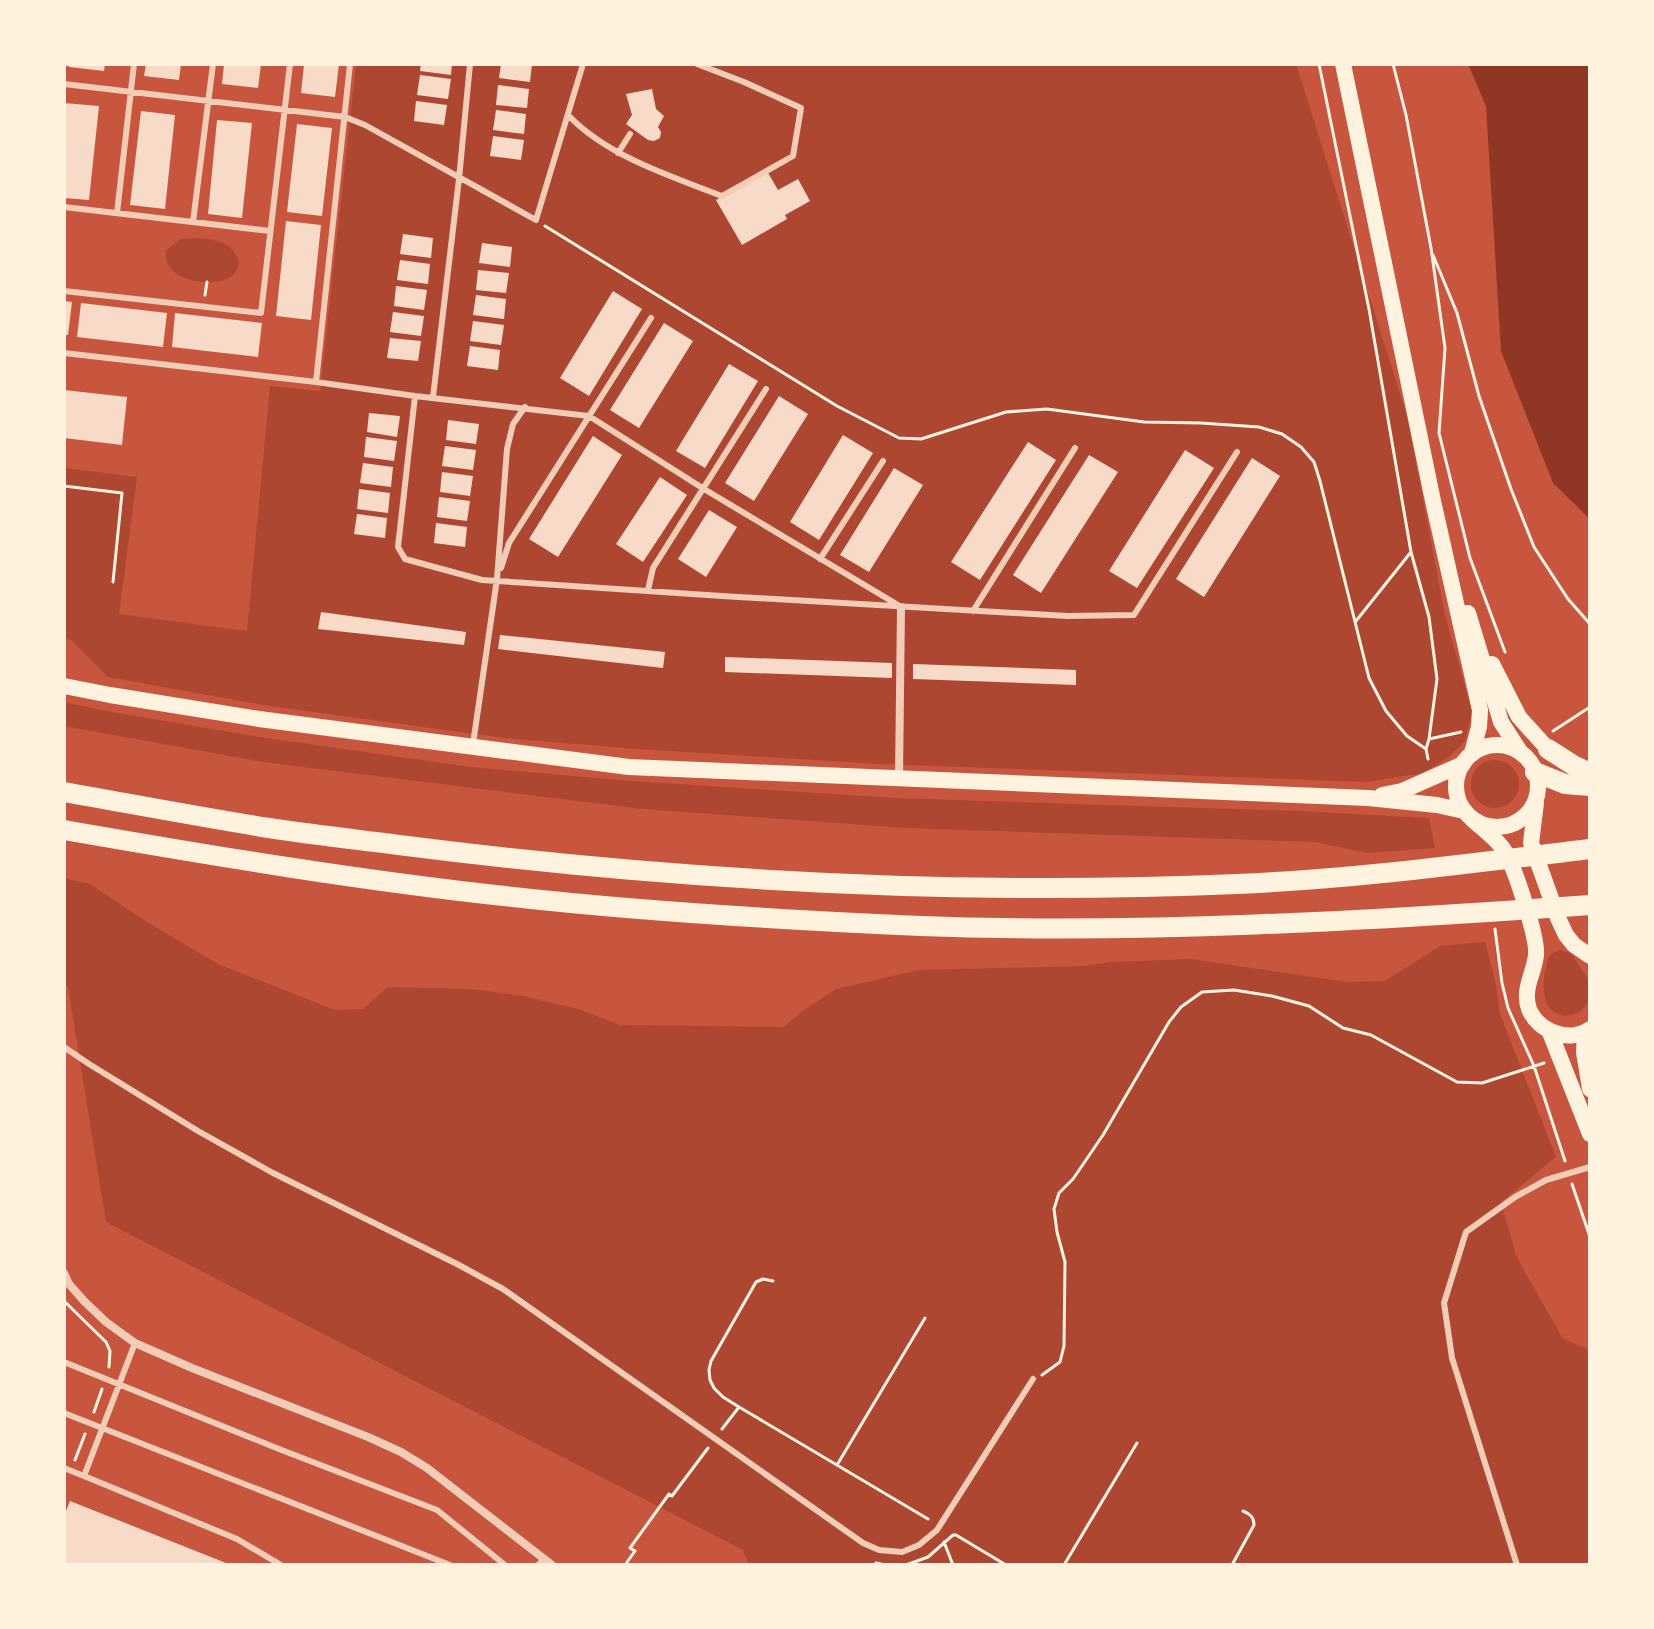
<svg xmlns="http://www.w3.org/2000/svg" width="1654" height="1629" font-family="Helvetica,sans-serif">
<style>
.green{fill:#ae4732}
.water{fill:#8f3625}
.building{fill:#f7dbc8}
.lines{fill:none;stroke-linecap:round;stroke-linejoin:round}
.path{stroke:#fff3e0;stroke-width:3}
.service{stroke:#f1ccb7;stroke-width:6}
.minor{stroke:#f1ccb7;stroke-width:8}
.secondary{stroke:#fff3e0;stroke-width:16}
.motorway{stroke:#fff3e0;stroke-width:20}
</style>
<rect width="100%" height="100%" fill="#c8553d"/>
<!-- green -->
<path class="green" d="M356 64H1296L1407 416 1445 615 1472 711 1465 741 1449 757 1423 773 1367 782 880 764 636 749 504 738 263 705 108 677 71 640 64 639V468L137 477 119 614 247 631 270 386 320 391Z
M194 238C214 239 234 241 239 263 237 270 234 276 227 279 206 288 161 279 166 250L181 239Z
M64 702 106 711 259 737 470 767 631 781 896 798 1298 811 1429 818 1435 848 1367 853 1315 842 906 828 643 809 263 762 64 726Z
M1471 784a24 24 0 1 1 48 0a24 24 0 1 1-48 0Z
M64 878 90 884 147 922 218 964 335 1010 363 1009 388 987 470 989 523 996 578 1009 620 1025 784 1027 801 1012 836 989 919 970 1084 966 1111 962 1191 959 1347 982 1385 981 1440 946 1485 942 1496 985 1500 1014 1556 1157 1501 1202 1517 1258 1563 1339 1590 1350V1565H749L743 1550 106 1222 68 987 64 985Z
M1560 950 1570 953 1573 956C1578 965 1587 975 1590 984 1600 1023 1525 1038 1548 958L1551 954Z"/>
<!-- water -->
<path class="water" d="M1468 64H1590V519L1553 483 1501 351 1486 106Z"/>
<!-- building -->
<path class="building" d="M69 64H105L104 71 69 67Z
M146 64H181L179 80 144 76Z
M224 64H261L258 88 222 84Z
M304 64H339L335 97 301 93Z
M421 64H452L451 75 420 71Z
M501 64H532L530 82 499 78Z
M420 75 451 79 448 99 417 95Z
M498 85 529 89 527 108 496 105Z
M652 89 656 109 664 116 658 127 661 132 660 138 654 141 648 140 626 124 632 115 626 94Z
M416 101 447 105 444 125 414 121Z
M64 103 99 106 89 200 64 198Z
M496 110 526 114 524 134 493 130Z
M141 111 175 115 165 209 130 205Z
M217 120 252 123 242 218 208 214Z
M297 124 332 128 322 216 287 212Z
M493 136 524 140 521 160 490 156Z
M767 171 778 190 798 179 810 201 785 215 787 219 742 245 716 200Z
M286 221 321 225 311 320 276 316Z
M403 234 433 238 431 258 400 254Z
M482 243 512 247 510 267 479 263Z
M400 260 430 264 428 284 397 280Z
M478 270 509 273 506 293 476 290Z
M396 286 427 290 424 310 394 306Z
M613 291 642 309 589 396 560 378Z
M476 295 506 299 504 319 473 315Z
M64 301 72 302 68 335H64Z
M81 303 167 313 163 347 77 337Z
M393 312 424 316 421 336 390 332Z
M175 313 262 323 258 357 172 347Z
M473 321 504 325 501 345 470 341Z
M664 323 693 341 639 428 610 410Z
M390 338 421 341 418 361 387 358Z
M470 346 500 350 498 370 467 366Z
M729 364 758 381 705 468 676 451Z
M64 390 127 397 122 445 64 438Z
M779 396 808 414 754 501 725 483Z
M369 413 400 416 397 437 367 432Z
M448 420 479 424 476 444 446 440Z
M843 435 873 453 819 540 790 522Z
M593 436 622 455 558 557 529 539Z
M366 437 397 441 394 461 364 457Z
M1028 442 1056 460 980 580 951 562Z
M445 446 476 450 473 470 442 466Z
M1185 450 1214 468 1137 588 1109 571Z
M1089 455 1118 472 1041 593 1013 575Z
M1252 458 1280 476 1204 597 1176 579Z
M363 463 393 467 391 487 360 483Z
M894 468 923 485 869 572 840 555Z
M442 472 473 476 470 496 440 492Z
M660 477 687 495 643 562 616 544Z
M359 489 390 493 388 513 357 509Z
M439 497 470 501 467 521 437 517Z
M709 510 737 527 706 577 678 559Z
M357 514 387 518 385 538 354 534Z
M436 523 467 527 465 547 434 543Z
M321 612 466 632 464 645 318 629Z
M500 635 665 652 663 668 498 649Z
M725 657 892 663V678L725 672Z
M913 664 1076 670V685L913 679Z
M70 1501 231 1565H64V1516Z"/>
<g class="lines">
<!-- path -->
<path class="path" d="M1319 64 1369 309 1411 552 1429 617 1437 679 1429 739 1426 749 1428 759
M1393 64 1406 115 1431 248 1445 348 1439 433 1470 558 1505 652
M545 226 837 406 899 438 921 439 1006 412 1047 409 1144 422 1201 423 1259 427 1282 434 1301 447 1314 462 1320 481 1369 678 1386 711 1407 736 1426 749
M1433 255 1457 313 1479 396 1511 489 1534 547 1568 599 1590 624
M205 295 207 282
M64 486 122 493 113 582
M1356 621 1411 552
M1553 731 1590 707
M1429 739 1461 732
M1495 929 1502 983 1508 1008 1534 1066 1565 1161
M1572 1184 1590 1237
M773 1281 763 1279 756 1282 711 1361 709 1370 710 1380 714 1388 723 1397 739 1407 928 1519
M64 1301 106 1342 110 1351 109 1367
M1042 1375 1060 1362 1064 1346 1065 1262 1057 1232 1054 1209 1059 1193 1073 1179 1103 1135 1169 1022 1181 1007 1202 992 1234 990 1272 996 1309 1006 1343 1028 1371 1035 1457 1082 1482 1083 1544 1063
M94 1412 102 1389
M722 1429 739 1407
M75 1460 85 1434
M837 1465 925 1318
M944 1542 953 1565
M876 1563 885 1565
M625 1565 635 1551 630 1548 669 1494 672 1496 708 1448
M906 1565 928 1557 953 1535H956L1006 1565
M1064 1565 1137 1443
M1232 1565 1254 1525C1254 1517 1250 1514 1243 1511"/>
<!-- service -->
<path class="service" d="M64 84 345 117 365 125 536 220 583 64
M568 115C607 156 670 176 722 196L793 156 801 108 744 82 697 64
M618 153 630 134
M64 207 270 231
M117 213 134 64
M193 222 213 64
M64 291 261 313 290 64
M64 353 316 382 350 64
M316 382 415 396 589 416 704 489 898 605
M415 396 398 547 405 559 482 580 722 596 1067 616 1134 615 1237 452
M433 397 459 179 470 64
M820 559 883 461
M501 568 509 543 651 318
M648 590 653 568 766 389
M973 611 1075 448
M473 744 497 579 507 449 513 424 525 407
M64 1047 89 1064 198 1131 273 1173 457 1264 503 1289 863 1543 879 1550 902 1552 919 1545 937 1530 1033 1379
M135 1343 84 1476 237 1539 281 1565
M64 1362 279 1449 437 1510 505 1565
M64 1413 450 1565
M64 1468 84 1476
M538 1565 544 1559
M1517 1565 1452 1358 1444 1303 1466 1232 1515 1197 1546 1180 1590 1167"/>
<!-- minor -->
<path class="minor" d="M899 778 901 607
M64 1273 69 1284 84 1301 106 1322 135 1343 192 1368 368 1437 401 1452 427 1468 552 1565"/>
<!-- secondary -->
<path class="secondary" d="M1343 64 1433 501 1480 710 1479 727 1472 753
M1468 613 1501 722 1521 753
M1492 664 1519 717 1548 749
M64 686 110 695 259 719 629 767 1368 798 1437 805 1464 811
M1456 786a41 41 0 1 1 82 0a41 41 0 1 1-82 0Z
M1382 795 1402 791 1463 764
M1536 803 1531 843 1558 918 1566 935 1574 945 1590 956
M1473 820C1483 829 1497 839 1504 850 1514 865 1538 938 1536 955 1534 974 1522 989 1529 1009 1538 1031 1569 1044 1590 1029
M1549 1030 1590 1134
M1585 1033 1584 1052 1590 1089"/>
<!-- motorway -->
<path class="motorway" d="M1548 749 1573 765 1590 773
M1535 772 1565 784 1590 786
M64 792C132 804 200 817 269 828 315 835 361 840 407 846 682 881 960 896 1237 884 1355 879 1473 863 1590 849
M64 830C213 856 363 881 513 897 648 912 785 920 921 926 1144 934 1367 921 1590 905"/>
</g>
<!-- border -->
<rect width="1654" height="1629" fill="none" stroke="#fff3e0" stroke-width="132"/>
</svg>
